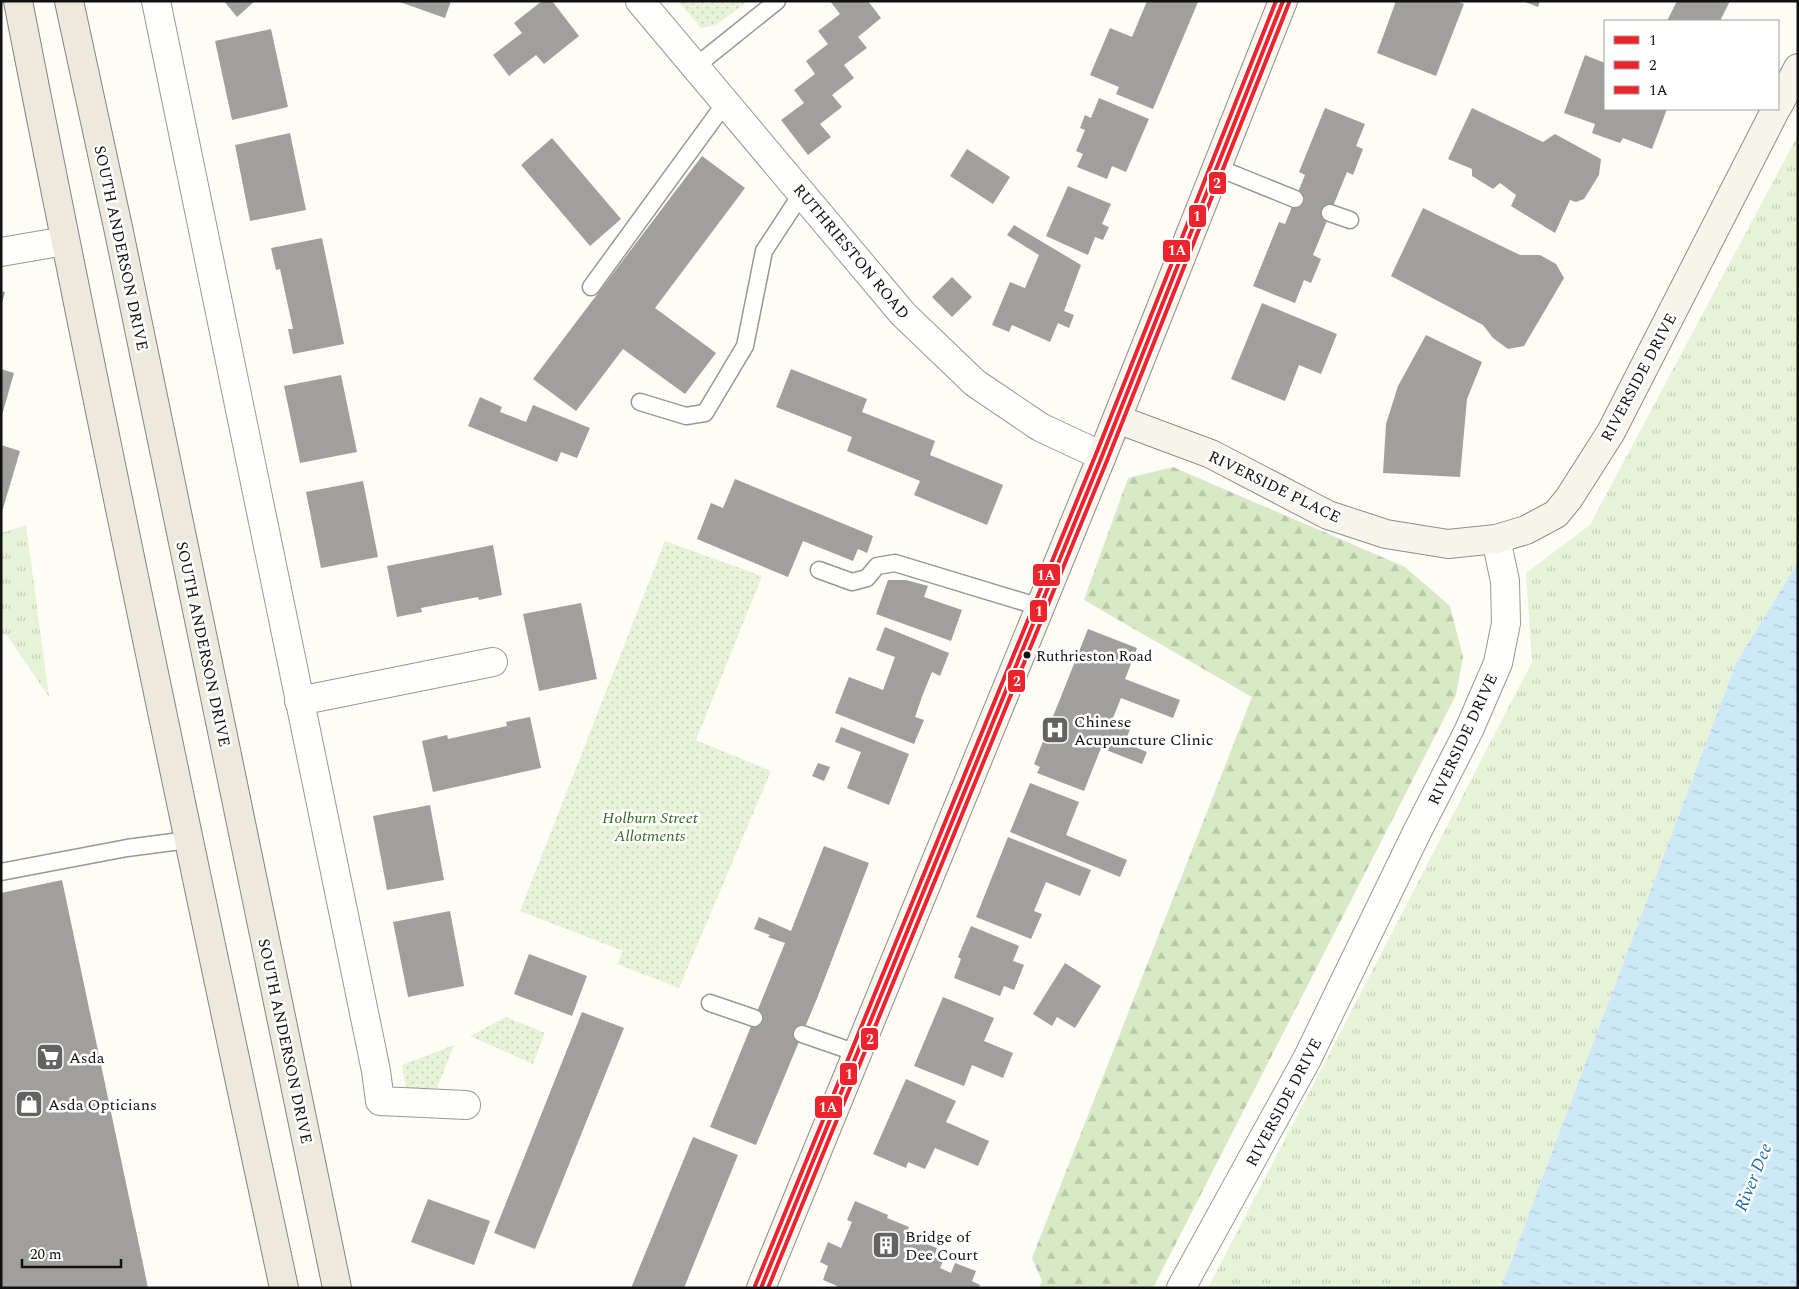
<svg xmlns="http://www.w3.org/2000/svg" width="1799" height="1289" font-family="Spectral,serif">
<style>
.grass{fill:url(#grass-dots)}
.forest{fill:url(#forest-firs)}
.park{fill:url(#park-tufts)}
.water{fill:url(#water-ripples)}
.building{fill:#a19f9c}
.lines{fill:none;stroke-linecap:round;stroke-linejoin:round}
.lane-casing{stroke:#979795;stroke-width:19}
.street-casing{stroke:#979795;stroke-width:30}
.secondary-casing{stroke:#8e8d8b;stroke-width:30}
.primary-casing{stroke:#858482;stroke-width:30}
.lane{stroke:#fffffe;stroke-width:16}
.street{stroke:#fffffe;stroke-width:28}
.secondary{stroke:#f6f4eb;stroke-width:28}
.primary{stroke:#ede9dc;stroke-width:28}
.bus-1-casing{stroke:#fff;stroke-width:8}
.bus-2-casing{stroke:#fff;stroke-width:8}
.bus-3-casing{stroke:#fff;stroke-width:8}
.bus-1{stroke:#ee232c;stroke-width:4}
.bus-2{stroke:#ee232c;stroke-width:4}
.bus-3{stroke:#ee232c;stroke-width:4}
.bus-dot{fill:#111;stroke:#fff;stroke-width:2}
.labels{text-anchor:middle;stroke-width:5;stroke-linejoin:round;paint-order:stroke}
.bus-label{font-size:15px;fill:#111;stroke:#fff;text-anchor:start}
.street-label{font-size:16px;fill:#111;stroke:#fff}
.poi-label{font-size:16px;fill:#111;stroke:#fff;text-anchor:start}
.park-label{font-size:16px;font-style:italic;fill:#2f6b1f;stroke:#fff}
.water-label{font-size:18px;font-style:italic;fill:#1768a6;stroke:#fff}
.line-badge{stroke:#fff;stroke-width:2}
.badge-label{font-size:14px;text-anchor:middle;font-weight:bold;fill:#fff}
</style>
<defs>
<pattern id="grass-dots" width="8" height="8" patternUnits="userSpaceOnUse" patternTransform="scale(1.25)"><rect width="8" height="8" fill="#e7f3d7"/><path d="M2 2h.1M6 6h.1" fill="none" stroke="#c5cfb8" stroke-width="1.8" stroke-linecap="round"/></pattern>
<pattern id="forest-firs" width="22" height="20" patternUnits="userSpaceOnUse" patternTransform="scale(1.25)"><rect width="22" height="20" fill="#d8eac5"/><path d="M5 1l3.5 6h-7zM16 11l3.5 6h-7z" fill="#b8c8a8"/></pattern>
<pattern id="park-tufts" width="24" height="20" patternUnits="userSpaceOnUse" patternTransform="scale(1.25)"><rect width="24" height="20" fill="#e7f3d7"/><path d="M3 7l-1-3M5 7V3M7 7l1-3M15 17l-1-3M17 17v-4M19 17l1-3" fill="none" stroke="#c5cfb8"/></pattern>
<pattern id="water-ripples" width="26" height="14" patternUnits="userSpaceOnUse" patternTransform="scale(1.25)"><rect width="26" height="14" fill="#cde8f7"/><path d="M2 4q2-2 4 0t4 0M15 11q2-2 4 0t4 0" fill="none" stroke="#afc6d3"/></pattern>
</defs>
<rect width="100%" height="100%" fill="#fdfcf7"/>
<!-- grass -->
<path class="grass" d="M678 1H748L716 25 701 28Z
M665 541 762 576 696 740 771 771 679 988 617 964 623 951 520 911Z
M506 1017 545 1033 533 1064 470 1036Z
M454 1045 436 1091 406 1090 402 1065Z"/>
<!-- forest -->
<path class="forest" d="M1173 467 1405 567 1450 606 1463 657 1456 695 1153 1288H1039L1042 1281 1032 1258 1252 697 1084 600 1128 478Z"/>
<!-- park -->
<path class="park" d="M1798 135V562L1736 663 1501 1288H1208L1532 662 1526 573 1590 525Z
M26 525 49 697 6 634 1 635V533Z"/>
<!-- water -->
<path class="water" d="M1798 562V1288H1501L1736 663Z"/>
<!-- building -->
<path class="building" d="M224 1H255L237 17Z
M397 1H451L445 18Z
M542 1H552L579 36 544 64 536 55 509 76 493 55 522 33 514 23Z
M830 1H868L881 18 858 37 867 48 844 65 854 78 832 95 842 107 820 124 831 137 808 155 781 120 804 103 794 90 815 74 806 61 828 44 818 31 840 14Z
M1147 1 1198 2 1153 109 1116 94 1119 87 1090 75 1110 28 1132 37Z
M1396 1H1456L1464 4 1436 76 1377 53Z
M1523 1H1540L1538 7Z
M1677 1H1730L1720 21H1667Z
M271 29 288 107 232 120 215 41Z
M1585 55 1605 63V109H1667L1652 149 1623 138 1620 143 1592 133 1595 124 1564 113Z
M1099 98 1149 119 1126 172 1112 166 1107 179 1077 167 1083 154 1076 151 1085 130 1080 128 1085 115 1091 118Z
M1325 108 1365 124 1356 146 1363 149 1353 175 1347 172 1313 255 1321 259 1311 283 1304 280 1295 303 1253 286 1279 222 1285 224 1305 175 1299 172Z
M1472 108 1543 142 1555 134 1601 159 1599 175 1584 199 1576 202 1570 200 1555 233 1511 206 1516 195 1500 183 1493 189 1472 176V169L1448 159Z
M290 133 306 210 250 221 235 145Z
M552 138 621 219 590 246 521 165Z
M967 149 1010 177 993 204 950 176Z
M702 156 745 188 655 308 716 353 685 394 623 349 576 411 533 379Z
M1068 186 1111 204 1102 224 1109 227 1103 240 1095 237 1088 255 1046 236Z
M1423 208 1520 255H1540L1556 264 1564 278 1524 346 1508 349 1493 338 1483 325 1391 276Z
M1014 225 1081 265 1064 311 1074 315 1069 328 1058 323 1050 342 1012 325 1009 332 992 325 1010 282 1025 288 1039 255 1007 235Z
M322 238 344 344 293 354 288 329H293L280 269 276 270 271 248Z
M952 277 972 297 952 317 932 297Z
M1 291 5 292 2 303H1Z
M1262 303 1337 334 1321 374 1299 365 1285 401 1231 379Z
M1426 335 1482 362 1467 399 1460 477 1383 473 1386 424 1398 386Z
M1 369 14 373 2 415H1Z
M791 369 867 399 862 412 935 441 930 455 1003 485 987 525 914 495 920 481 847 451 852 437 776 407Z
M341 375 357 452 300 463 284 386Z
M480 397 502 407 500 412 526 422 533 405 590 428 577 458 561 452 557 462 468 426Z
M1 445 20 451 2 512H1Z
M735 479 873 536 867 553 858 549 853 561 803 541 788 577 697 539 711 503 723 508Z
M363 481 378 557 321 568 306 492Z
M493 545 502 595 479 600 478 597 421 608 422 612 397 617 387 566Z
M888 580H906L928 586 924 597 962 610 951 641 876 614Z
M581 603 597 679 539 691 523 614Z
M885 627 949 653 940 676 932 672 923 694 915 717 924 720 914 744 835 713 849 677 883 690 895 657 876 650Z
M1088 629 1137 648 1125 679 1180 700 1173 718 1121 698 1113 718 1131 726 1125 743 1147 752 1142 764 1101 748 1084 791 1037 773 1040 767 1034 764Z
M530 717 541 768 433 792 422 741 447 735 448 739 475 733 507 726 506 722Z
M841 727 909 754 889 805 847 788 861 752 835 742Z
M818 763 830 767 824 781 812 776Z
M1030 783 1079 802 1066 835 1127 860 1120 877 1010 832Z
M430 805 444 880 387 890 373 816Z
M1008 837 1091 870 1080 896 1046 882 1034 911 1042 914 1031 939 976 917Z
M824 846 869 863 818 996 756 1145 710 1127 785 943 768 937 770 935 754 929 759 917 791 931Z
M62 880 134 1221 148 1288H1V893Z
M450 911 464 986 408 997 393 922Z
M971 926 1019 946 1013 961 1024 965 1014 990 1004 986 1000 996 954 978 961 959 958 957Z
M529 954 587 976 572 1016 514 994Z
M1065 963 1101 986 1075 1028 1057 1017 1052 1026 1033 1014Z
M943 997 994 1018 984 1041 1013 1053 1003 1078 972 1065 964 1086 914 1066Z
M582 1012 624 1028 535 1249 494 1233Z
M906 1079 956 1101 946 1122 989 1141 978 1166 935 1148 925 1169 908 1162 906 1168 873 1154Z
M693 1137 738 1155 684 1288H631Z
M428 1199 490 1221 474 1265 411 1242Z
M855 1201 888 1215 887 1218 909 1227 906 1236 937 1248 934 1257 943 1261 940 1268 951 1273 955 1263 976 1271 972 1281 980 1285 979 1288H837V1286L823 1280 828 1266 820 1262 828 1242 841 1248 852 1222 847 1220Z"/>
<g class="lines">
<!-- lane casing -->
<g class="lane-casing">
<path id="lane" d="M696 66 777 1
M1216 167 1295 199
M1330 213 1350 220
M591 287 726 102
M640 402 686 416 705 413 745 346 764 251 802 193
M819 570 852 582 867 578 877 566 895 563 1040 607
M1 872 127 848 188 840
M710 1003 754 1018
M802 1034 857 1053"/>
</g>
<!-- street casing -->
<g class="street-casing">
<path id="street" d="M156 1 376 1071 380 1101 466 1105
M640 1 903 314 975 383 1040 427 1102 456
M1 252 65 241
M299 701 493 662
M1181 1288 1307 1059 1417 832 1469 730 1498 663 1506 623 1505 581 1496 539"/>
</g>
<!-- secondary casing -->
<g class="secondary-casing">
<path id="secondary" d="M1778 106 1798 68
M1117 419 1211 454 1328 515 1386 534 1448 544 1496 539 1526 530 1556 514 1569 498 1611 432 1776 109
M761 1288 1102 456 1283 1"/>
</g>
<!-- primary casing -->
<g class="primary-casing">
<path id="primary" d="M18 1C102 431 192 859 284 1288
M69 1 119 232 337 1288"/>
</g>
<!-- lane -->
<use href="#lane" class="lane"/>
<!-- street -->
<use href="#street" class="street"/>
<!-- secondary -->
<use href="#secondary" class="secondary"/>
<!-- primary -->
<use href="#primary" class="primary"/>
<!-- bus-1 casing -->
<g class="bus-1-casing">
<path id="bus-1" d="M761 1288 1102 456 1283 1"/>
</g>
<!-- bus-2 casing -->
<g class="bus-2-casing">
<path id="bus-2" d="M768 1288 1108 458 1289 3"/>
</g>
<!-- bus-3 casing -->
<g class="bus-3-casing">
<path id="bus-3" d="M755 1286 1096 454 1276 1"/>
</g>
<!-- bus-1 -->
<use href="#bus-1" class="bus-1"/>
<!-- bus-2 -->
<use href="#bus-2" class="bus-2"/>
<!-- bus-3 -->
<use href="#bus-3" class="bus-3"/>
</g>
<!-- icons -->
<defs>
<g id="hospital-square" transform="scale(1.4375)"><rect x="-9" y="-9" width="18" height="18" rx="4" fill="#646362" stroke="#fff"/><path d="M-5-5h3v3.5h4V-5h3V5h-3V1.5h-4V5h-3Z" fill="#fff"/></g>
<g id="supermarket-square" transform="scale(1.4375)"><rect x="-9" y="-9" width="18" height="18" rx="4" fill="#646362" stroke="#fff"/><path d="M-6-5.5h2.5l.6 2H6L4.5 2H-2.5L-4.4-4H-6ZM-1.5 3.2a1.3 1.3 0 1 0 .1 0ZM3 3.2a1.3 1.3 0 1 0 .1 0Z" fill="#fff"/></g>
<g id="shop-square" transform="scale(1.4375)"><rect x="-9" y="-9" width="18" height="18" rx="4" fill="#646362" stroke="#fff"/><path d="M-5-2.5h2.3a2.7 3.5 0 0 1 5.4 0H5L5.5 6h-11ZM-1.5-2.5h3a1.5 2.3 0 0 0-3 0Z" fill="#fff"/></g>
<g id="building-square" transform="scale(1.4375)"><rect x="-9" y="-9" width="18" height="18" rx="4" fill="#646362" stroke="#fff"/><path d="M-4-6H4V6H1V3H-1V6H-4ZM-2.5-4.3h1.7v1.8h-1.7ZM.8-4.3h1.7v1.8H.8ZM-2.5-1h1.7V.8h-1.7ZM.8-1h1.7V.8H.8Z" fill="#fff"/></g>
</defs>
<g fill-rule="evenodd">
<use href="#hospital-square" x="1055" y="730"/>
<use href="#supermarket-square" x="50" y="1057"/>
<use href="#shop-square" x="29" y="1104"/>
<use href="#building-square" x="886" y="1245"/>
</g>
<!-- markers -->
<circle class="bus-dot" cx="1027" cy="655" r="4.5"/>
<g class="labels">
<!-- bus labels -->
<g class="bus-label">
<text x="1036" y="661">Ruthrieston Road</text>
</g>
<!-- street labels -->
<g class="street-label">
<text transform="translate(122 248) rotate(78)" y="6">SOUTH ANDERSON DRIVE</text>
<text transform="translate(852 251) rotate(50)" y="6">RUTHRIESTON ROAD</text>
<text transform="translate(1638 377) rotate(-62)" y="6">RIVERSIDE DRIVE</text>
<text transform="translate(1275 486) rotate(26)" y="6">RIVERSIDE PLACE</text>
<text transform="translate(204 644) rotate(78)" y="6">SOUTH ANDERSON DRIVE</text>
<text transform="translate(1462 739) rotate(-65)" y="6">RIVERSIDE DRIVE</text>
<text transform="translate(286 1041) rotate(78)" y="6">SOUTH ANDERSON DRIVE</text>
<text transform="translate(1283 1102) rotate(-62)" y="6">RIVERSIDE DRIVE</text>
</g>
<!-- poi labels -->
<g class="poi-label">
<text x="1074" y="727">Chinese<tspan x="1074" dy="18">Acupuncture Clinic</tspan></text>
<text x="69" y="1063">Asda</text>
<text x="48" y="1110">Asda Opticians</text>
<text x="905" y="1242">Bridge of<tspan x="905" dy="18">Dee Court</tspan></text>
</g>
<!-- park labels -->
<g class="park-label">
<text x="650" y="823">Holburn Street<tspan x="650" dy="18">Allotments</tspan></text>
</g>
<!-- water labels -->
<g class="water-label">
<text transform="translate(1753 1177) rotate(-68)" y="6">River Dee</text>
</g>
</g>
<g class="line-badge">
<rect x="1208" y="171" width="19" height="24" rx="5" fill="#ee232c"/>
<rect x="1188" y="204" width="19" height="24" rx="5" fill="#ee232c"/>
<rect x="1162" y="239" width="29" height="24" rx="5" fill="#ee232c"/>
<rect x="1032" y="563" width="29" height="24" rx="5" fill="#ee232c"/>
<rect x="1029" y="599" width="19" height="24" rx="5" fill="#ee232c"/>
<rect x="1007" y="669" width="19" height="24" rx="5" fill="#ee232c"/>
<rect x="860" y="1027" width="19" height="24" rx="5" fill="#ee232c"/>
<rect x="839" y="1062" width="19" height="24" rx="5" fill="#ee232c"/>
<rect x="814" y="1095" width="29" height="24" rx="5" fill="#ee232c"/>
</g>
<g class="badge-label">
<text x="1217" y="188">2</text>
<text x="1197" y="221">1</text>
<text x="1177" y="255">1A</text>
<text x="1046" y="580">1A</text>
<text x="1039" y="616">1</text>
<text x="1017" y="686">2</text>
<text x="870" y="1044">2</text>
<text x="849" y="1079">1</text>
<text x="828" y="1112">1A</text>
</g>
<!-- border -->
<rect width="1799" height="1289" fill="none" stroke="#111111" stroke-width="5"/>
<!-- legend -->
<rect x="1604" y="20" width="175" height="90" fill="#ffffff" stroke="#a0a0a0"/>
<rect x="1614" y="36" width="25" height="8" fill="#ee232c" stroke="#a0a0a0"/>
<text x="1649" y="45" font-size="15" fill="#111111">1</text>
<rect x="1614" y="61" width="25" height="8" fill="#ee232c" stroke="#a0a0a0"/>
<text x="1649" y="70" font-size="15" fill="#111111">2</text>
<rect x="1614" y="86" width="25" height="8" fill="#ee232c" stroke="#a0a0a0"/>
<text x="1649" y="95" font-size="15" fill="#111111">1A</text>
<!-- scale -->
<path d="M22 1259v8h99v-8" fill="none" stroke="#111111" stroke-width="2.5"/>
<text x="30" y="1259" font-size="15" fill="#111111" stroke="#ffffff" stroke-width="4" paint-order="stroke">20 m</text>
</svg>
